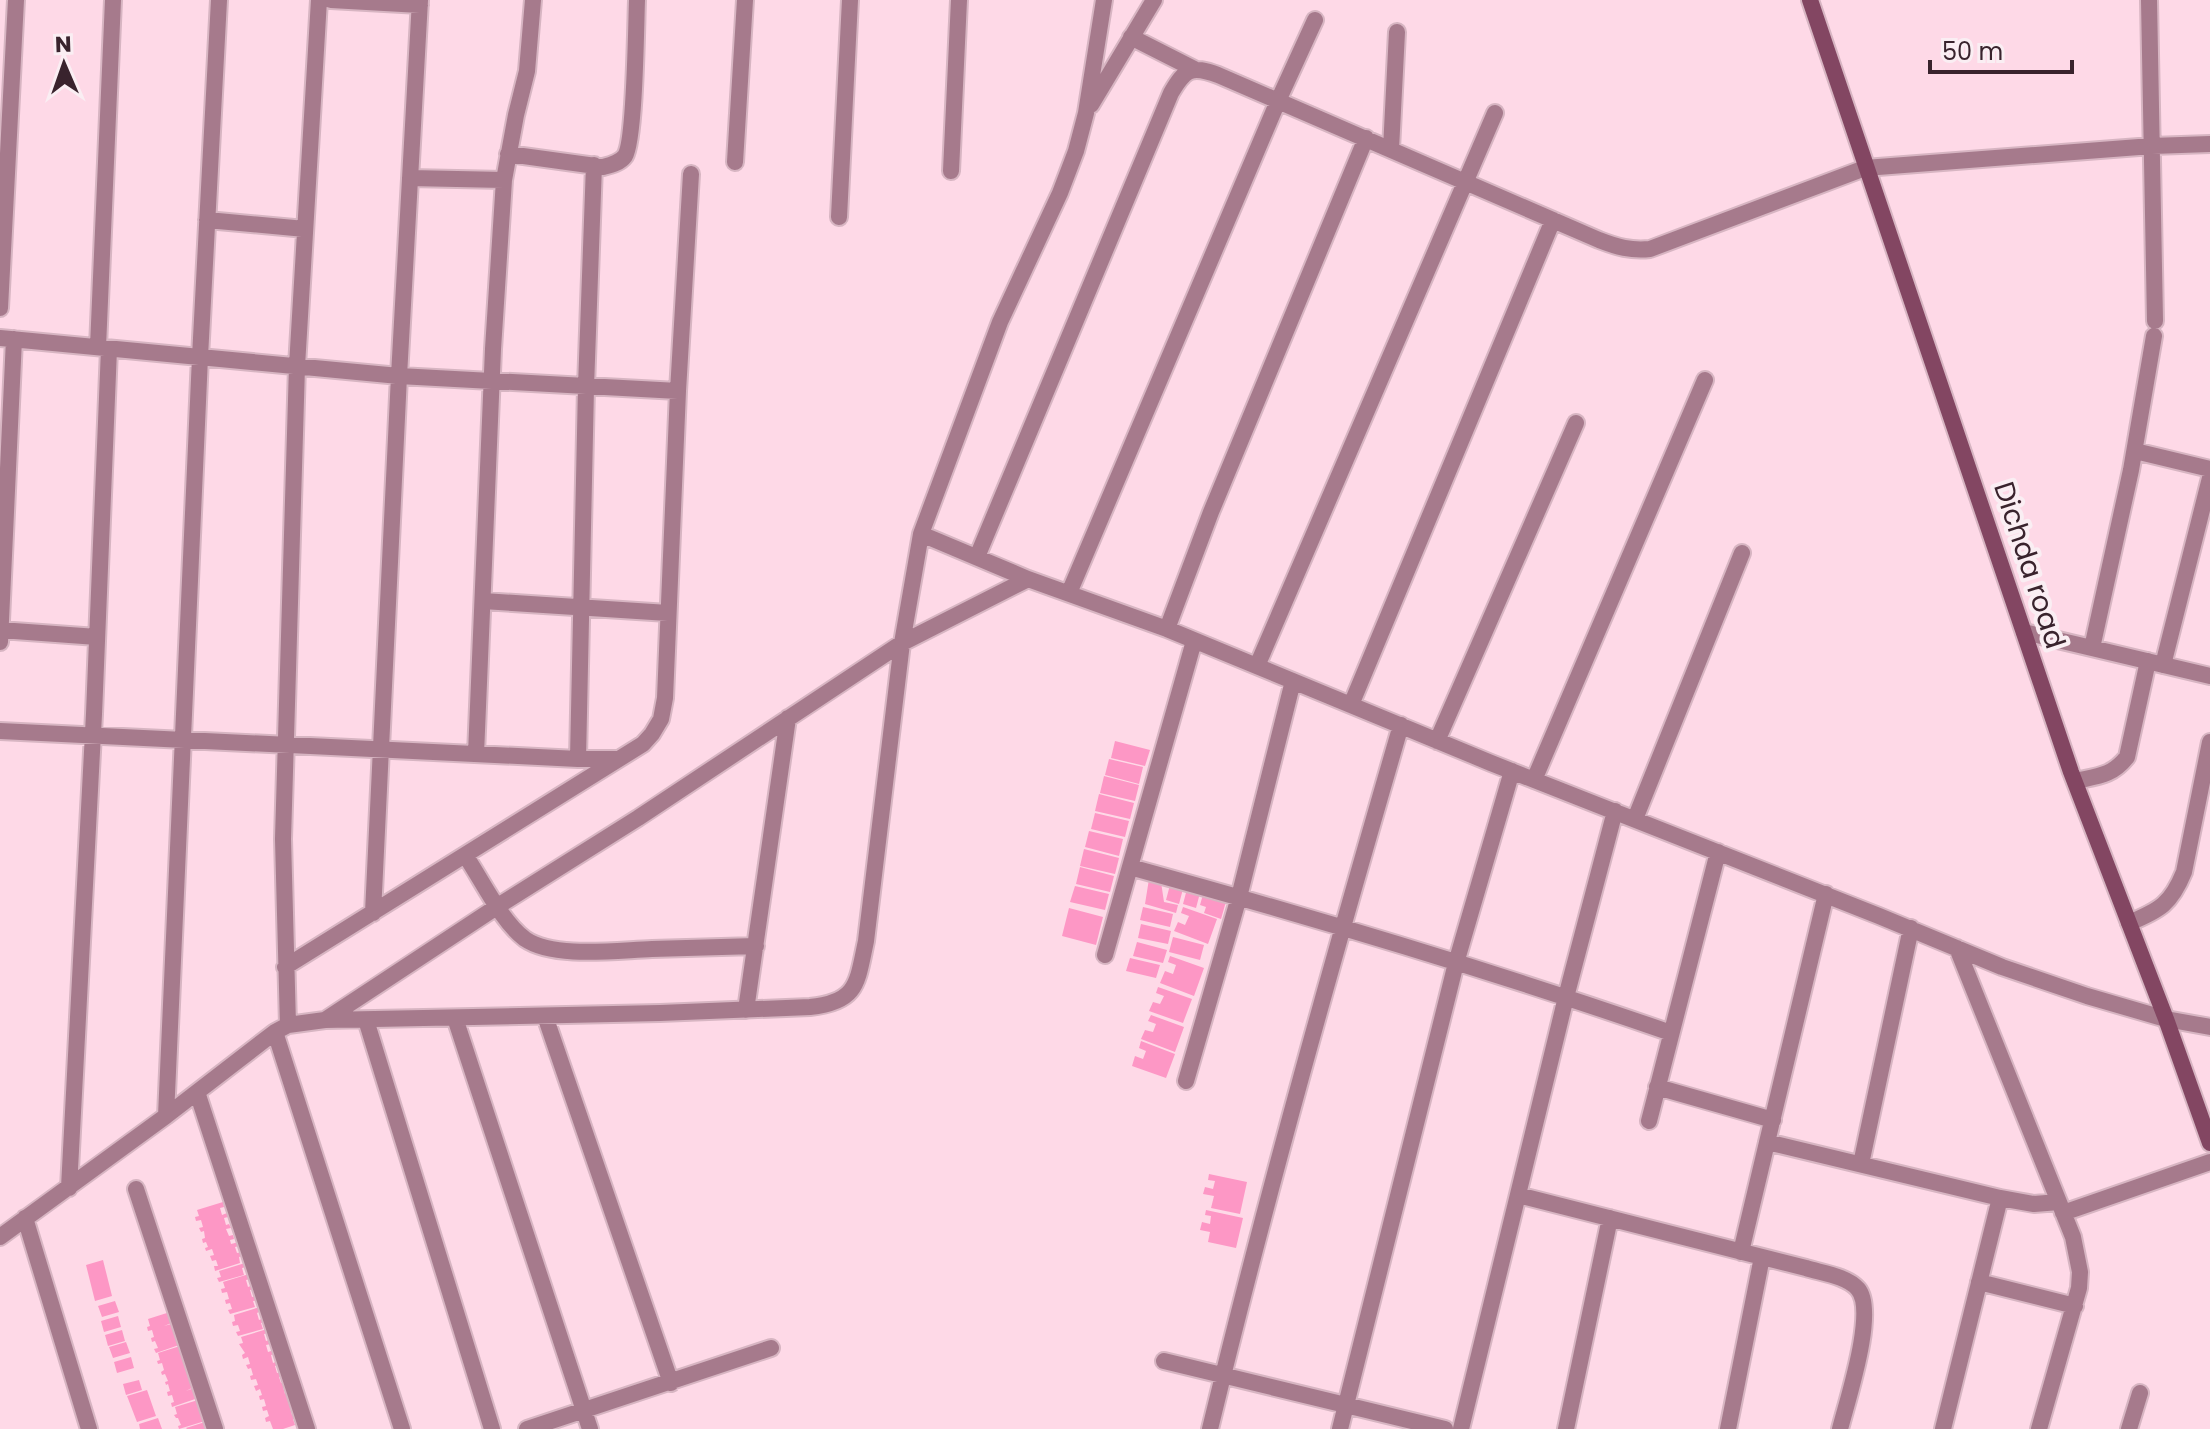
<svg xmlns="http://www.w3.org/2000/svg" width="2210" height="1429" font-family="Poppins,sans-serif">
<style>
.building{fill:#fd97c5}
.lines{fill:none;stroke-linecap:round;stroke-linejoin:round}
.street-casing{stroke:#d7b5c2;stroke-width:20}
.secondary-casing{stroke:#d7b5c2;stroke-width:20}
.street{stroke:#a67a8c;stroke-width:16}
.secondary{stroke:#834662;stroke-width:16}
.labels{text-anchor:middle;stroke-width:8;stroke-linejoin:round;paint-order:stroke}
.street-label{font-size:28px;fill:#39232d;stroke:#faeef3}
</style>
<rect width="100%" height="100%" fill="#fed9e7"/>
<!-- building -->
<path class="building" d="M1115 741 1150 750 1145 766 1111 758Z
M1109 759 1143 767 1139 784 1105 775Z
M1104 776 1139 785 1135 801 1100 793Z
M1099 794 1134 803 1130 819 1095 811Z
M1095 813 1129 821 1125 837 1091 829Z
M1089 831 1123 839 1119 856 1085 847Z
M1084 849 1119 858 1115 874 1080 866Z
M1080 867 1114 876 1110 892 1076 884Z
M1149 879 1161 882 1164 902 1178 905 1176 913 1145 904Z
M1170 885 1183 889 1179 904 1166 900Z
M1075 886 1109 894 1105 910 1070 902Z
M1187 889 1200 893 1196 908 1183 904Z
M1204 891 1227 898 1221 919 1204 913 1206 907 1200 905Z
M1143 907 1173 914 1170 927 1140 920Z
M1183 907 1217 919 1208 944 1174 931 1178 922 1185 925 1189 916 1181 913Z
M1069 908 1103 917 1096 945 1062 936Z
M1141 924 1171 931 1168 944 1138 938Z
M1173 937 1204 945 1200 960 1169 952Z
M1137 942 1167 950 1163 963 1133 956Z
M1170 956 1204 968 1194 996 1160 983 1165 971 1173 974 1176 965 1168 962Z
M1130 958 1160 965 1156 978 1126 971Z
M1158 987 1192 999 1183 1023 1149 1011 1153 1002 1160 1004 1164 996 1156 993Z
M1151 1015 1184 1027 1175 1052 1141 1039 1145 1030 1153 1032 1156 1024 1148 1021Z
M1141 1041 1175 1054 1166 1078 1132 1066 1135 1056 1143 1059 1146 1051 1139 1048Z
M1209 1174 1247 1182 1240 1214 1211 1208 1214 1196 1203 1194 1205 1187 1213 1189 1215 1181 1208 1180Z
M223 1202 224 1207 220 1208 222 1215 227 1213 228 1217 224 1218 226 1225 229 1224 231 1228 226 1229 229 1236 233 1235 234 1239 230 1240 231 1244 239 1242 240 1246 235 1247 237 1253 242 1252 243 1256 239 1257 240 1263 215 1271 214 1266H218L216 1260 212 1261 210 1256 214 1255 212 1249 206 1251 205 1248 208 1247 206 1242 203 1243 202 1239 205 1238 204 1231 201 1232 199 1228 203 1227 201 1220 196 1221 195 1217 199 1216 197 1210Z
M1206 1210 1243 1218 1236 1248 1208 1242 1210 1232 1200 1230 1202 1222 1210 1224 1211 1216 1205 1215Z
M103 1260 112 1296 95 1301 86 1265Z
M245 1263 246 1267 242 1268 244 1275 219 1282 217 1278 221 1277 219 1271Z
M249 1274 250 1279 246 1280 248 1287 253 1285 254 1289 250 1290 252 1297 256 1296 258 1300 253 1301 255 1307 230 1314 228 1310 232 1309 230 1303 226 1304 225 1300 229 1299 227 1292 222 1293 221 1289 225 1288 223 1282Z
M115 1301 119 1312 102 1317 98 1306Z
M260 1307 261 1311 257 1313 259 1320 264 1318 265 1322 261 1323 263 1329 238 1336 236 1332 240 1331 238 1325 233 1326 232 1322 235 1321 234 1315Z
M170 1312 174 1322 164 1326 175 1323 182 1344 156 1353 154 1349 158 1348 155 1341 152 1342 151 1338 154 1337 152 1330 148 1331 147 1327 150 1326 148 1319Z
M118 1316 121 1327 104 1332 101 1321Z
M267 1329 269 1333 264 1334 266 1341 269 1340 271 1344 266 1345 268 1352 274 1350 275 1354 271 1355 273 1363 278 1361 279 1365 275 1366 277 1373 282 1372 283 1376 279 1377 281 1383 286 1382 287 1386 283 1387 285 1394 290 1392 291 1396 287 1398 289 1404 293 1403 294 1407 290 1408 292 1415 297 1414 298 1418 293 1419 295 1425 283 1429H273L270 1421 266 1422 265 1418 269 1416 267 1410 263 1411 262 1407 266 1406 264 1399 260 1400 259 1396 262 1395 260 1389 256 1391 254 1386 258 1385 256 1379 251 1380 250 1376 253 1375 251 1368 248 1369 246 1365 250 1364 248 1357 243 1359 242 1355 245 1353 239 1344 243 1343 241 1337Z
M122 1330 125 1341 108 1346 105 1335Z
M126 1342 130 1353 113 1358 109 1347Z
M180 1346 194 1387 186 1391 194 1388 198 1398 172 1407 171 1403 174 1402 172 1395 168 1396 167 1392 170 1391 168 1384 166 1385 165 1382 168 1381 165 1374 162 1375 161 1372 164 1370 162 1363 158 1364 157 1361 160 1360 158 1353Z
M131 1357 134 1368 117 1373 114 1362Z
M139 1380 142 1390 126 1395 123 1384Z
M147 1390 156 1416 137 1422 127 1396Z
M198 1400 205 1421 179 1429 178 1426 181 1425 178 1418H176L174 1415 177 1414 175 1407Z
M158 1418 162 1429H140L139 1424Z
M205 1422 207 1429H187L186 1428Z"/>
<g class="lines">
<!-- street casing -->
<g class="street-casing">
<path id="street" d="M331 0 420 5
M1104 0 1086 113 1076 151 1060 193 1000 322 921 534 1028 579 1167 629 1491 763 1879 916 2002 967 2087 996 2166 1019 2210 1027
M2149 0 2155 321
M1131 37 1194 69
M1091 105 1154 0
M1391 149 1397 32
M508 154 603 167C611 165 620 163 625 156 635 140 636 26 637 0
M735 162 745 0
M951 171 959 0
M410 178 504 180
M839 217 850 0
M207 220 305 229
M0 308 16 0
M0 338 399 376 420 0
M98 347 113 0
M2135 451 2210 469
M977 557 1171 93C1185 69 1191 65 1218 75L1599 240C1617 247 1631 251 1650 249L1865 168 2152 146 2210 144
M1069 593 1278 101 1315 20
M483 601 668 613
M1167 629 1211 512 1366 138
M0 630 97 637
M2024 632 2210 676
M0 642 14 339
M2092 648 2131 470 2154 336
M2163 665 2210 478
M1257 666 1495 113
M1351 705 1553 220
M0 731 578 759H617
M1437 741 1576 423
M476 754 493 349 504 180 516 115 527 71 533 0
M578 759 586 387 594 165
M1534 780 1705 380
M2075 781C2098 776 2112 776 2127 757L2148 661
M1635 819 1742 553
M465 855C482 880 501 921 525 939 554 959 618 950 652 949 686 948 721 947 756 946
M1130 867C1312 917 1493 971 1671 1033
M373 913 399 376 678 391
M2129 923C2160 910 2171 904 2184 872L2210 742
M1957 948 2073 1237 2080 1272 2079 1288 2039 1429
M1105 955 1194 641
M285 967 643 744 652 734 661 719 665 698 678 391 691 174
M746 1010 788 718
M545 1016 671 1383
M455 1018 590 1429
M325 1020 498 906 638 818 902 643 1028 579
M366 1020 492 1429
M288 1025 283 839 297 366 319 0
M275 1032 402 1429
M1186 1081 1239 897 1293 681
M1657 1087 1773 1120
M197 1092 307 1429
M166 1116 200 357 219 0
M1649 1121 1718 852
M1767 1142 2000 1198 2034 1204 2059 1202
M1861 1164 1911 928
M69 1188 94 714 109 349
M136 1189 215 1429
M1518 1195 1806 1268C1822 1273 1847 1276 1858 1289 1877 1311 1847 1401 1840 1429
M2063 1213 2210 1162
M25 1218 89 1429
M0 1237 166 1116 275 1032 288 1025 325 1020 660 1013 810 1007C858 1002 857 983 866 941L902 643 921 534
M1741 1252 1826 894
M1979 1282 2075 1306
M1164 1361 1445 1429
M527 1429 771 1348
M1210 1429C1267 1193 1333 959 1401 725
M1340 1429 1456 963 1512 771
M1461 1429 1566 997 1615 811
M1566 1429 1610 1218
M1728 1429 1762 1257
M1943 1429 2000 1198
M2129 1429 2140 1393"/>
</g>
<!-- secondary casing -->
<g class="secondary-casing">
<path id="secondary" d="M1810 0 2071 772 2166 1019 2210 1143"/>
</g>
<!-- street -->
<use href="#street" class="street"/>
<!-- secondary -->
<use href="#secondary" class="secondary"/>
</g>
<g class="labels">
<!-- street labels -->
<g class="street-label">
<text transform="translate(2030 565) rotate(72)" y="10">Dichda road</text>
</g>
</g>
<!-- north arrow -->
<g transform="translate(64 64) rotate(358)" stroke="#faeef3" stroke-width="6" paint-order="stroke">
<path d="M0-6L14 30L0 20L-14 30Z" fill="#39232d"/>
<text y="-12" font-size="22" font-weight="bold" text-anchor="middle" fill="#39232d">N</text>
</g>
<!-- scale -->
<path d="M1930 60v12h142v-12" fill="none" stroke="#39232d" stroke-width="4"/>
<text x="1942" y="60" font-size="24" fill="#39232d" stroke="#faeef3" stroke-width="6" paint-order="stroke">50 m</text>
</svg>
